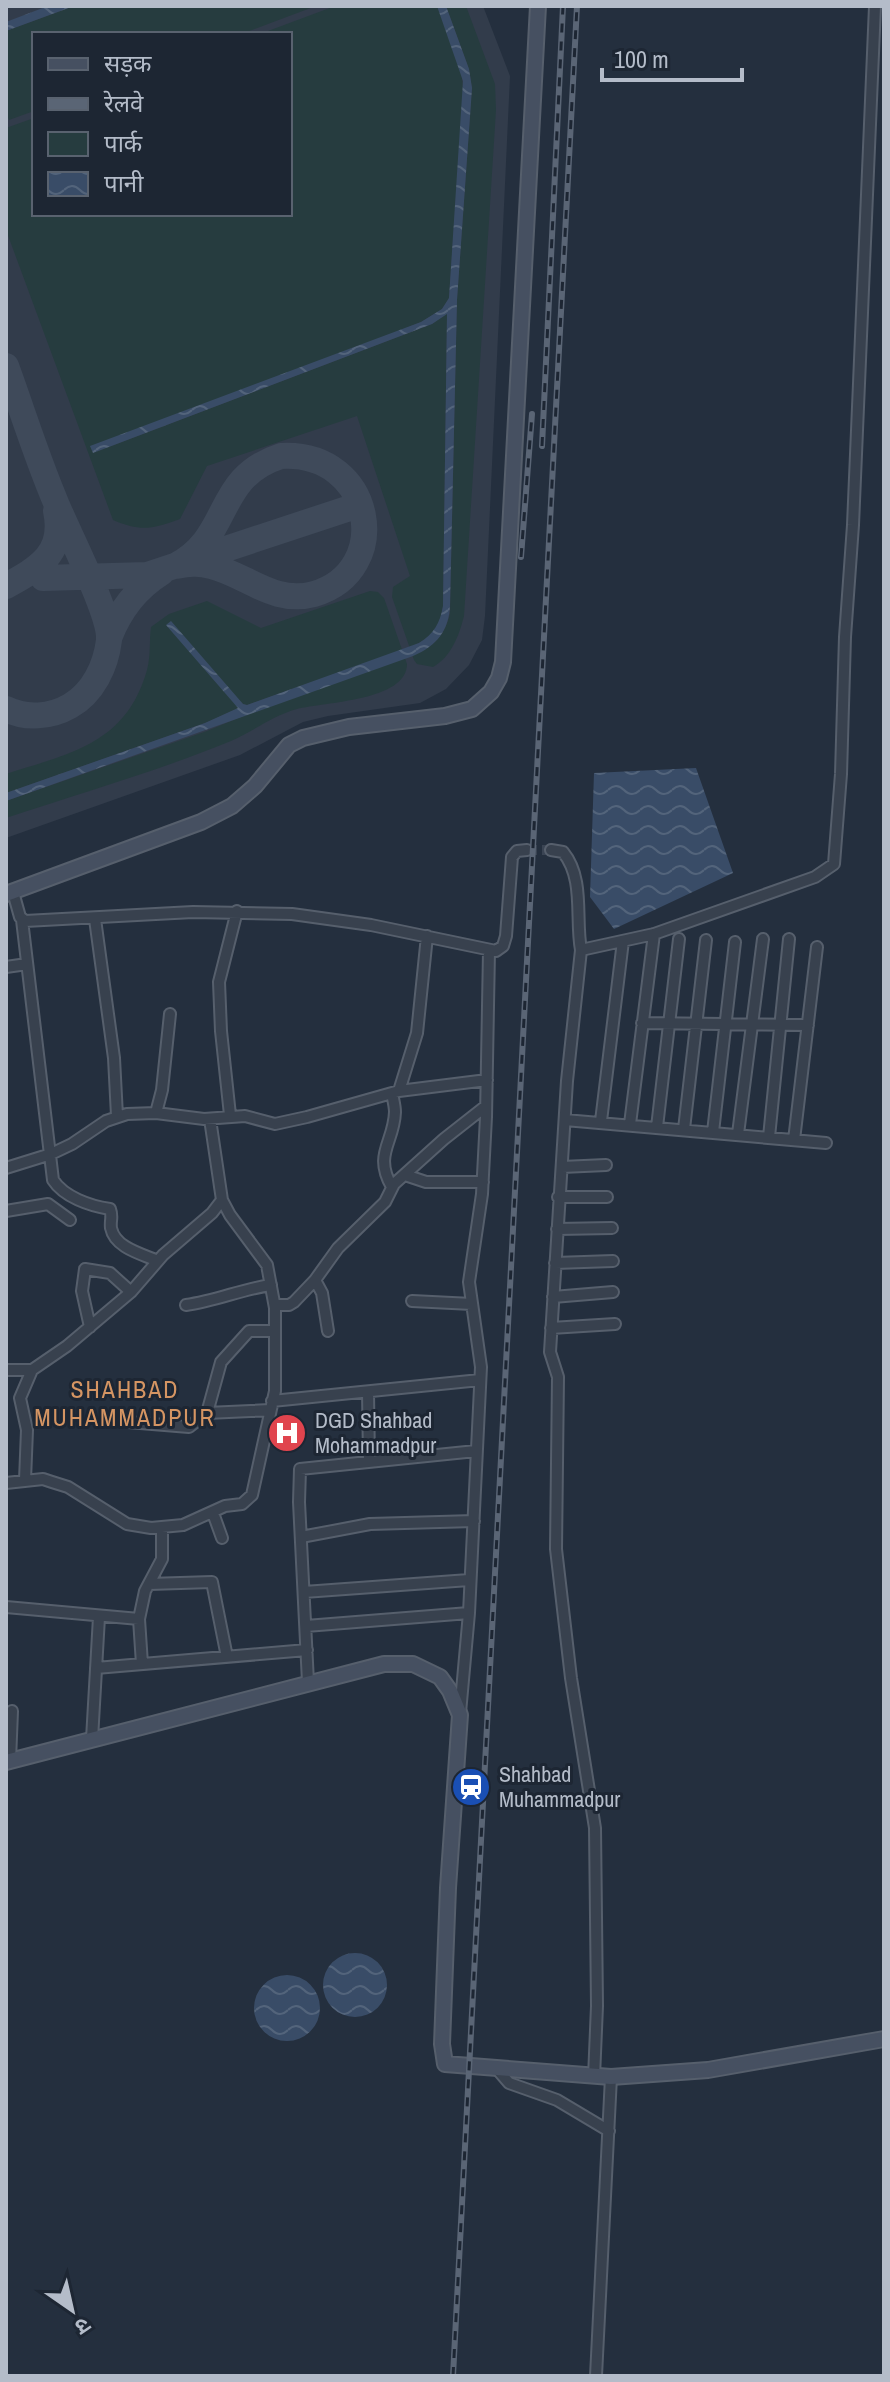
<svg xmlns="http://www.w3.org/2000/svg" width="890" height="2382" font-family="'Archivo Narrow','Noto Sans Devanagari',sans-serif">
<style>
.airport{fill:#323c4b;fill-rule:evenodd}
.green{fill:#263c3f}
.water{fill:url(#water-waves)}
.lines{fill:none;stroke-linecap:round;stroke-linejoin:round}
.taxiway{stroke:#3f4a5a;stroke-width:26}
.street-tunnel{stroke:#3a4453;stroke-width:10;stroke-dasharray:10 5;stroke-linecap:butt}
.street-casing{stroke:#565f6c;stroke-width:14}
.secondary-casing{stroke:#565f6c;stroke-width:18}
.street{stroke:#38414e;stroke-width:10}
.secondary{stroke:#465061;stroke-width:14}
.rail-casing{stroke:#5a6575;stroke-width:6}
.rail{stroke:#1d2633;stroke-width:3;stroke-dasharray:9;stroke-linecap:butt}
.labels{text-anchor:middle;stroke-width:6;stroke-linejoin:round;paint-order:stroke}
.poi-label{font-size:22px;fill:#b4bcc9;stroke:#1d2633;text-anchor:start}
.neighbourhood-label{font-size:24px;letter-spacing:2px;fill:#d59563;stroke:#1d2633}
</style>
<defs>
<pattern id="water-waves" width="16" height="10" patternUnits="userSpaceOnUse" patternTransform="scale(2)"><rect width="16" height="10" fill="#394c67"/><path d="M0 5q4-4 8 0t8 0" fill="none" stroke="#53647b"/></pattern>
</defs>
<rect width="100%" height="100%" fill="#242f3e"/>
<!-- airport -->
<path class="airport" d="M6 6H483L510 76 485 616 482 640 469 665 446 689 420 703 328 716 303 722 240 755 6 838ZM34 34H290V214H34Z"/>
<!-- green -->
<path class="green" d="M74 6H316L241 34H34V111L9 120 6 112V31Z
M335 6H437C448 34 464 64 463 94L449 298 442 309 421 322 93 453 432 324 447 313 443 606C440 627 431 639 410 647L413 655C433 648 445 635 450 614L457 300 472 88 469 69 446 6H466L495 84 496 110 464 616C459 636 451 657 433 667L417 664 414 660 392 597 393 587 410 576 357 416 207 466 180 519C152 529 141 532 113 520L6 230V128L34 118V214H290V34H260Z
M370 591 378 592 384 598 407 664C407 701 324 702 297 709 272 716 254 731 231 741 158 771 81 793 6 818V801L207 731 400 651 247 705 243 704 167 625 239 708 205 723 6 793V774C71 753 126 744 147 670 151 655 149 642 151 627L169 614 207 601 261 628Z"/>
<!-- water -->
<path class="water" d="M48 6H74L6 31V22Z
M437 6H446L469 69 472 88 457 300 450 605C449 630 437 646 413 656L6 801V793L205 723 238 708 166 625 171 621 243 704 247 705 419 643C434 634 440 623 443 606L447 314 432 324 93 453 90 446 421 322 442 309 449 298 463 81Z
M696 768 733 873 614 929 590 897 594 773Z
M323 1985a32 32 0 1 1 64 0a32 32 0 1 1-64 0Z
M254 2008a33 33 0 1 1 66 0a33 33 0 1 1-66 0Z"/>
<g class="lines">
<!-- taxiway -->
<path class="taxiway" d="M6 366C22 410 36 455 54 498 65 527 111 614 109 640 106 666 93 693 70 706 51 717 26 719 6 709
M281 456C375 451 394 571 314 594 274 605 247 575 211 566 198 562 187 564 175 566 233 536 213 478 281 456Z
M43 578 147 575 356 506
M6 586C39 568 65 553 56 511
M109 638C119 612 137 588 161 573"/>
<!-- street-tunnel -->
<path class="street-tunnel" d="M527 850H551"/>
<!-- street casing -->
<g class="street-casing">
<path id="street" d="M551 850 563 852C585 879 575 918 581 950L654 934 815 877 834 864 841 774 845 637 853 525 875 6
M13 892 20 917 25 921 193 912 292 914 371 925 496 951 503 946 506 936 512 857 517 851 527 850
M95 919 114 1058 117 1116
M22 920 53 1180C64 1197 90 1206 110 1209 113 1217 110 1220 111 1228 115 1248 142 1254 158 1261
M581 950 567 1081 550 1352 558 1377 556 1549 571 1678 595 1828 597 2006 594 2077
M6 967 27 964
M642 1023 808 1025
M399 1091 417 1033 427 936
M392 1093C393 1099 395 1106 395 1112 394 1143 373 1154 392 1187
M156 1113 162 1090 170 1014
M230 1115 221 1031 219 982 237 911
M565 1120 826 1143
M601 1121 623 941
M630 1124 654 934
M657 1127 679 939
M684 1129 706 940
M713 1132 735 942
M738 1134 763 939
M769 1137 789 939
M794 1140 817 947
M562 1167 606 1165
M6 1168 51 1154 72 1144 106 1121 127 1114 156 1113 204 1119 245 1116 275 1124 307 1117 399 1091 487 1080
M405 1175 426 1182H483
M558 1197H607
M6 1211 48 1204 70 1220
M557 1229 612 1228
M555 1263 613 1261
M315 1280 322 1293 328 1331
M553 1297 613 1292
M412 1301 472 1304
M186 1305C216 1301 242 1289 271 1285
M275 1305H289L294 1302 315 1280 338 1248 385 1202 394 1184 444 1139 486 1106
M90 1327 82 1291 85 1269 110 1273 131 1292
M551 1328 615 1324
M6 1370H32
M368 1392 369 1461
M272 1401 480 1380
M207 1413 221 1362 249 1331H275
M128 1422 189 1427 207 1413 270 1410
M25 1480 27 1430 20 1398 32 1370 67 1346 131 1292 163 1255 212 1213 222 1200
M6 1483 43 1479 52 1482 68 1487 127 1524 151 1528 183 1525 225 1506 242 1504 252 1495 275 1391V1308L267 1265 230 1215 222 1200 210 1119
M213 1513 222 1538
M301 1537 370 1524 474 1521
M149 1584 212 1582 227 1657
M304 1592 469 1580
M6 1607 139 1619
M306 1626 469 1613
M142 1664 139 1619 145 1591 162 1559V1528
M96 1668 307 1650
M308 1682 299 1502 300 1469 476 1451
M460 1713 469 1613 481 1367 469 1282 482 1194 486 1117 489 951
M92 1739 99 1617
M10 1761 12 1711
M497 2069 509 2083 557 2100 609 2131
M596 2376 611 2077"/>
</g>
<!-- secondary casing -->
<g class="secondary-casing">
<path id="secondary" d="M6 894 201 822 232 806 255 786 289 745 303 738 349 727 445 716 472 709 491 692 499 678 503 662 538 6
M6 1762 384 1664H413L440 1677 450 1691 460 1715 448 1888 442 2044 445 2064 611 2077 708 2070 884 2039"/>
</g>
<!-- street -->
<use href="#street" class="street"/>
<!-- secondary -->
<use href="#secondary" class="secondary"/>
<!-- rail casing -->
<g class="rail-casing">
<path id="rail" d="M542 446 563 6
M521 557 532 414
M453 2376 577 6"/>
</g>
<!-- rail -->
<use href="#rail" class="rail"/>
</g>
<!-- icons -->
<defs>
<g id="hospital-disc" transform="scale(2)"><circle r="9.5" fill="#e0444e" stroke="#1d2633"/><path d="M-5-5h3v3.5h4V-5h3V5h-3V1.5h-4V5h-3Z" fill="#fff"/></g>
<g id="station-disc" transform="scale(2)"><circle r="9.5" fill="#1a4fb4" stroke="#1d2633"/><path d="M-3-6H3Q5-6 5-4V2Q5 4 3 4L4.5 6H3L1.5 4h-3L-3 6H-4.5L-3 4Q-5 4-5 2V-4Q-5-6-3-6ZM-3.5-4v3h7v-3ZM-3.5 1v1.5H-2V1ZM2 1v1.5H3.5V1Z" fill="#fff"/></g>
</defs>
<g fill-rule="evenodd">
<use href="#hospital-disc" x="287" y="1433"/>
<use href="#station-disc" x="471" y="1787"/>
</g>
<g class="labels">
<!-- poi labels -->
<g class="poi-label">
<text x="315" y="1428">DGD Shahbad<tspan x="315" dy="25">Mohammadpur</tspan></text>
<text x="499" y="1782">Shahbad<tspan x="499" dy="25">Muhammadpur</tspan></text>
</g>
<!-- neighbourhood labels -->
<g class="neighbourhood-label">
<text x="125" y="1398">SHAHBAD<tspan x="125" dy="28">MUHAMMADPUR</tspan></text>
</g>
</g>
<!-- border -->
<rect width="890" height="2382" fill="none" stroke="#b4bcc9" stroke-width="16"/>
<!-- legend -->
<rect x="32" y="32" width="260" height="184" fill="#1d2633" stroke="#59626f" stroke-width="2"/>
<rect x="48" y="58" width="40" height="12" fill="#465061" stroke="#59626f" stroke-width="2"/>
<text x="104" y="72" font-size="24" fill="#b4bcc9">सड़क</text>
<rect x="48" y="98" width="40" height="12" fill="#5a6575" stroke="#59626f" stroke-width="2"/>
<text x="104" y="112" font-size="24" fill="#b4bcc9">रेलवे</text>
<rect x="48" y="132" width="40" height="24" fill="#263c3f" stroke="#59626f" stroke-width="2"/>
<text x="104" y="152" font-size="24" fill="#b4bcc9">पार्क</text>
<rect x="48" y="172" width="40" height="24" fill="url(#water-waves)" stroke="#59626f" stroke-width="2"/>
<text x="104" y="192" font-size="24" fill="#b4bcc9">पानी</text>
<!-- north arrow -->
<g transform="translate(72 2310) rotate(146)" stroke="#1d2633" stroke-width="6" paint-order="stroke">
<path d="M0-6L14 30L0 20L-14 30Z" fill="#b4bcc9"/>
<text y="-12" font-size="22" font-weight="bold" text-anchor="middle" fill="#b4bcc9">उ</text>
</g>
<!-- scale -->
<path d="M602 68v12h140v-12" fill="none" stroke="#b4bcc9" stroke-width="4"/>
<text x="614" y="68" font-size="24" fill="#b4bcc9" stroke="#1d2633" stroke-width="6" paint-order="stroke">100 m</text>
</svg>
